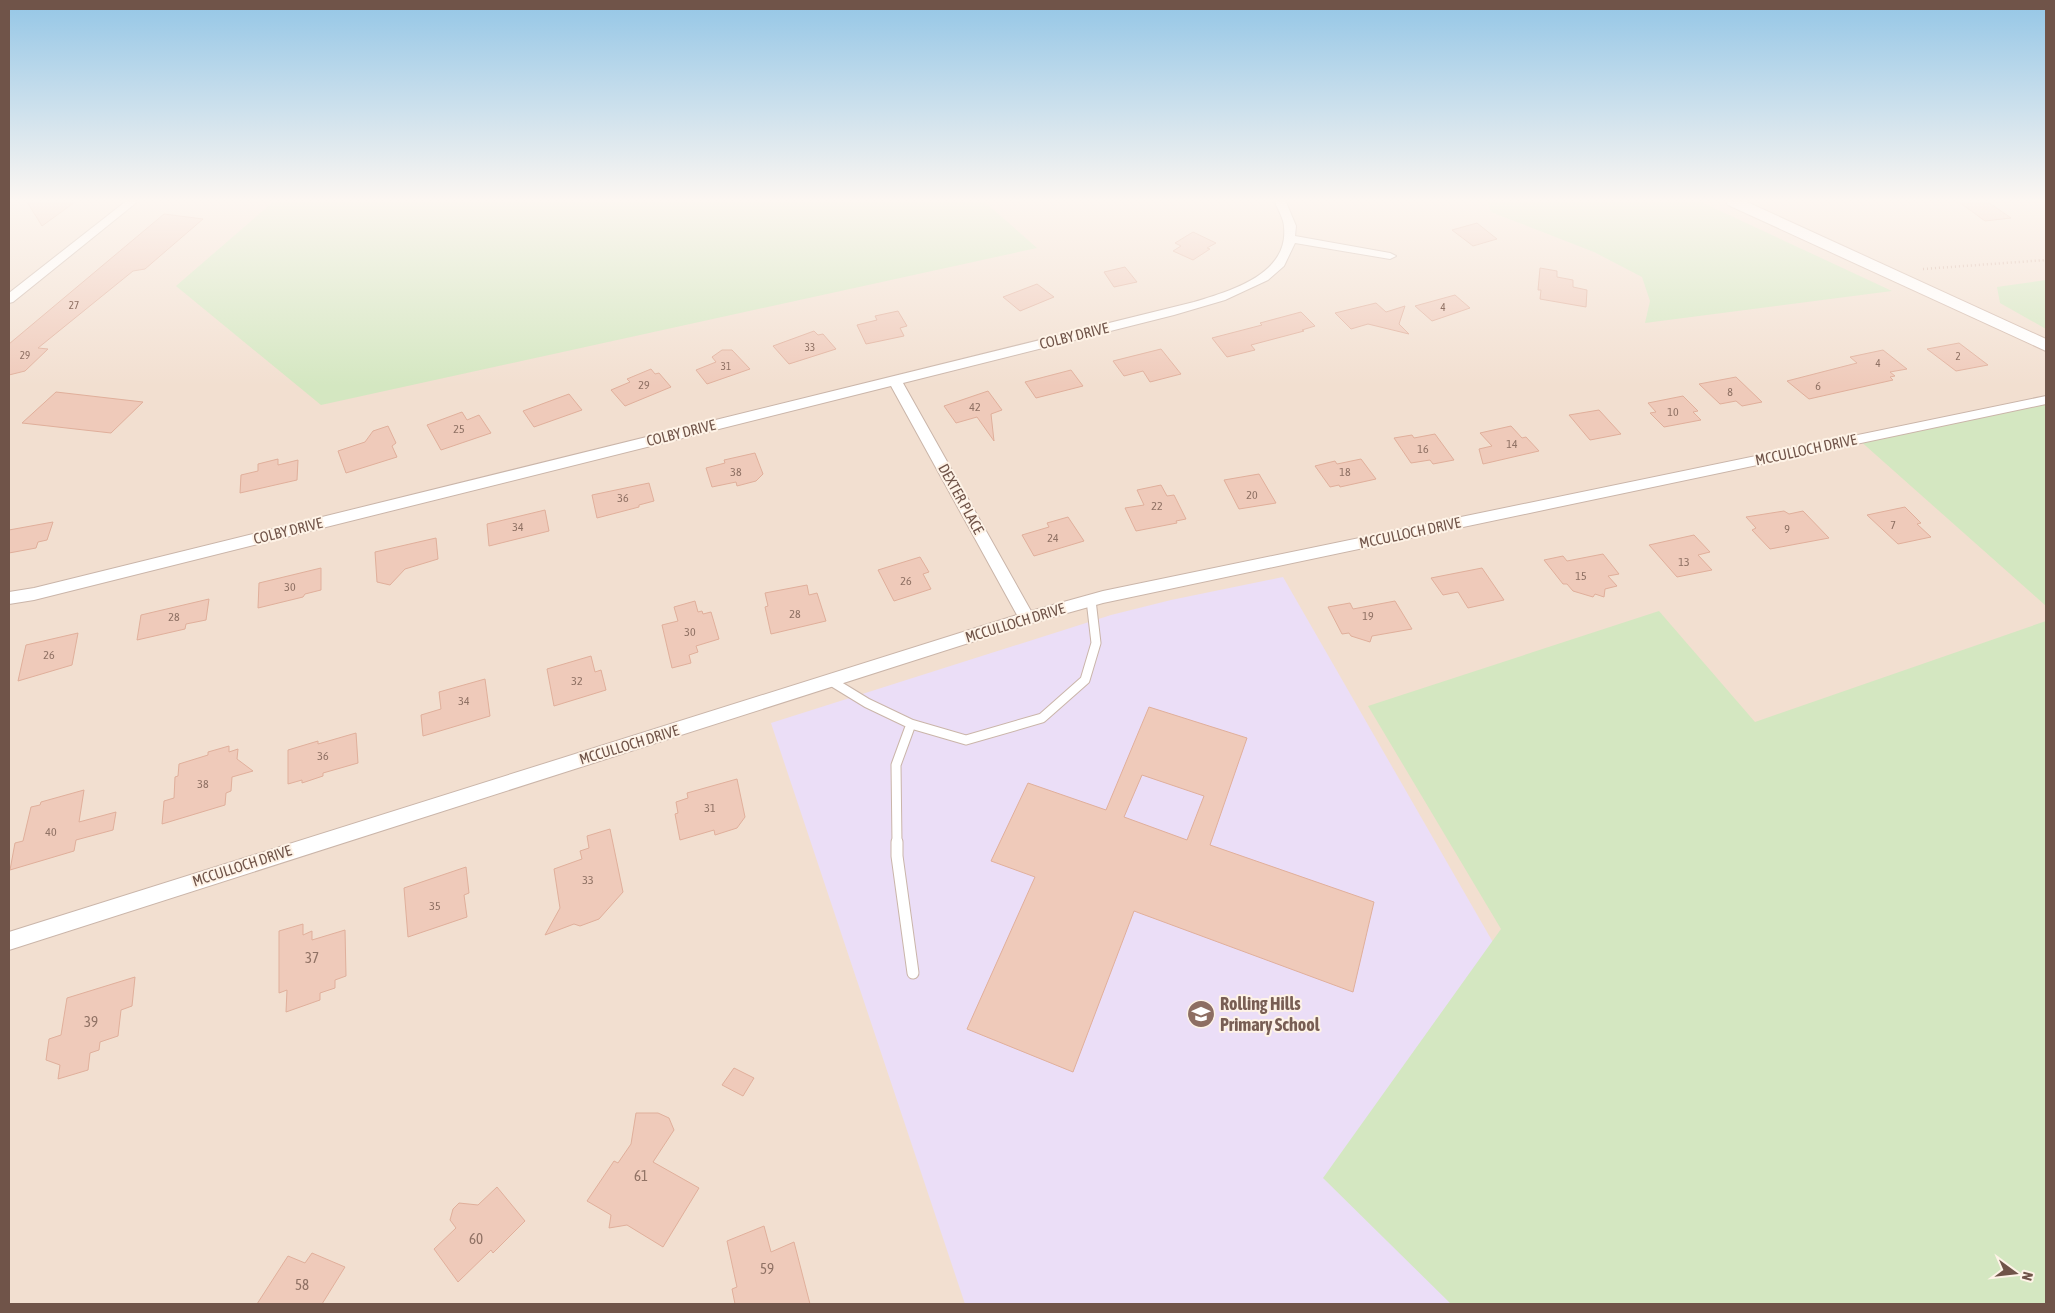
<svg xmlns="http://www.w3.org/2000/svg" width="2055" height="1313" font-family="'Asap Condensed',sans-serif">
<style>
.residential{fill:#f2dfd0}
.education{fill:#ebdef7}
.green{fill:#d4e7c1}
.building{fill:#efcaba;stroke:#e0af9b;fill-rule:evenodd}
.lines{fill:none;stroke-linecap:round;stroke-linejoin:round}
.lane-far1-casing{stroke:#cab5a9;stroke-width:11}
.lane-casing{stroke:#cab5a9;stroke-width:13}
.street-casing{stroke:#cab5a9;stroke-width:2}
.secondary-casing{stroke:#d0b7a9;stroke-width:2}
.path{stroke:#d3ae9e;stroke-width:2.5;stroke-dasharray:1 3;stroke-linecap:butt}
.lane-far1{stroke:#fff;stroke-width:9}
.lane{stroke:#fff;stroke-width:11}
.street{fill:#fff;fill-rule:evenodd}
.secondary{fill:#fff;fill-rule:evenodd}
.labels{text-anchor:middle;stroke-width:4;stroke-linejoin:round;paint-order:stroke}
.far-number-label{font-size:11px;fill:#907265}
.number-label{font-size:12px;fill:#907265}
.street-label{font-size:15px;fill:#705449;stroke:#fef3e7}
.near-number-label{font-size:15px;fill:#907265}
.near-education-label{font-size:18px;font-weight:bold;fill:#785e54;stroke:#fef3e7;text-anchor:start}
</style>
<rect width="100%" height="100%" fill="#fbeee1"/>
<!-- residential -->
<path class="residential" d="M9 202H2046V1304H9Z"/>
<!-- education -->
<path class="education" d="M1283 577 1701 1304H965L771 723 1111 615 1171 600Z"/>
<!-- green -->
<path class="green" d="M273 202H985L1037 248 321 405 176 286Z
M1488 202H1701L1892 291 1645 323 1650 301 1642 277 1594 252 1491 212Z
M2046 280V329L2000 303 1997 287Z
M2046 400V606L1858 439Z
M1659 611 1755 722 2046 621V1304H1451L1323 1178 1501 929 1368 706Z"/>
<!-- building -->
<path class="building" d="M27 202H75L42 226Z
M1959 202H1988L2011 218 1985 221Z
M164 214 203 219 145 269 133 271 38 348 48 349 25 371 9 375V344Z
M1477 223 1497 239 1473 246 1452 230Z
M1193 232 1216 243 1207 248 1210 249 1193 260 1173 251 1181 246 1175 243Z
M1125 267 1137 282 1114 287 1104 272Z
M1540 268 1557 271V277L1573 280V287L1587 290 1586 307 1540 299 1541 290H1538Z
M1037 284 1054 297 1020 311 1003 297Z
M1455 295 1470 308 1432 321 1415 306Z
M1376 303 1386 312 1405 306 1399 324 1409 334 1368 324 1351 329 1335 313Z
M898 311 907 326 900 328 904 336 866 344 857 325 877 320 875 316Z
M1301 312 1315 326 1302 330 1304 331 1251 345 1255 350 1227 357 1212 338 1262 325 1260 323Z
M814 331 818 335 823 334 836 349 789 364 773 346Z
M1959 343 1988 365 1956 371 1927 349Z
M1161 349 1181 374 1150 382 1143 371 1124 376 1113 361Z
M722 350H732L750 369 707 384 696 370 716 362 712 357Z
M1883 350 1907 369 1890 372 1895 376 1890 377 1893 380 1809 399 1787 381 1857 363 1850 357Z
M651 369 655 374 659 373 671 387 625 406 611 390 630 382 627 379Z
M1071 370 1083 386 1036 398 1025 382Z
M1736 377 1762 402 1742 406 1736 401 1720 404 1699 384Z
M988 391 1002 410 991 414 994 441 977 417 956 423 944 406Z
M56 392 143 402 111 433 22 423Z
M569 394 582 410 534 427 523 411Z
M1683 396 1698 411 1693 412 1701 420 1664 427 1650 413 1656 412 1648 403Z
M1599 410 1621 434 1590 440 1569 415Z
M462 412 467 420 479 415 491 433 441 450 427 425Z
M388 426 396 443 392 446 397 457 346 473 338 451 365 442 373 431Z
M1511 426 1522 438 1526 437 1539 451 1483 464 1479 449 1492 446 1480 433Z
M1435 434 1454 460 1433 464 1430 460 1411 463 1394 438 1412 435 1414 438Z
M755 453 763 474 756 481 737 486 736 482 712 487 706 468 725 463 724 460Z
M278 459V465L298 460 297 480 240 493 241 475 258 471V464Z
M1361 459 1376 479 1340 487 1339 485 1330 487 1315 466 1335 461 1337 464Z
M1259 474 1276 503 1239 509 1224 480Z
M649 483 654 501 639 505V507L597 518 592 495Z
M1161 485 1167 496 1174 495 1186 519 1176 521 1177 523 1136 531 1125 508 1144 505 1137 490Z
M1905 507 1921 523 1917 524 1931 537 1898 544 1867 515Z
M545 510 549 531 489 546 487 524Z
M1784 511 1789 514 1803 511 1829 538 1770 549 1752 530 1756 528 1746 517Z
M1068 517 1084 541 1034 556 1022 535 1049 527 1047 523Z
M53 522 47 540 38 542 36 548 9 553V530Z
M1694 535 1710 552 1698 555 1712 570 1677 577 1649 545Z
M436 538 438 559 405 569 390 585 377 582 375 552Z
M1603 554 1619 574 1608 576 1617 586 1605 589 1604 597 1595 594 1593 597 1573 591 1567 584H1563L1544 560 1563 556 1567 561Z
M920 557 929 572 923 574 931 589 894 601 878 570Z
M321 568V590L305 594 303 597 258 608 259 583Z
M1482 568 1504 600 1468 608 1458 592 1443 595 1431 578Z
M807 585 809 595 817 593 826 621 771 634 765 607 768 606 765 593Z
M209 599 206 620 186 624 185 629 137 640 141 615Z
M695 601 698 612 702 611 703 614 711 612 719 639 696 646 698 652 689 655 691 663 672 668 662 625 678 621 674 607Z
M1395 601 1412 629 1372 636 1370 642 1351 636 1349 633 1342 634 1328 607 1350 603 1353 609Z
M78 633 72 665 18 681 26 645Z
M591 656 595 672 601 670 606 690 554 706 547 669Z
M485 679 490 716 423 736 421 715 441 709 439 692Z
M1149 707 1247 738 1210 845 1374 902 1353 992 1134 911 1073 1072 967 1029 1035 877 991 861 1028 783 1106 810ZM1142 775 1204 796 1187 840 1124 817Z
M356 733 358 763 323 773V776L302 783V780L288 784V750L318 741V744Z
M229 746V752L238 749 237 759 253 771 232 777 231 791 226 793 225 805 162 824 164 801 174 798 175 777 178 776 179 764 208 755V752Z
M737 779 745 817 737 828 715 835 714 830 680 840 675 814 678 813 676 802 688 798 687 793Z
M84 790 79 822 116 812 113 830 76 840 74 851 10 870 15 843 23 841 31 807 40 805 41 802Z
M610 829 623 892 599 919 580 926 574 924 545 935 560 908 554 869 582 859 580 851 589 848 587 836Z
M466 867 469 893 464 895 467 917 408 937 404 888Z
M303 924V935L312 931V940L345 930 346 976 335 980V988L320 993V1000L286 1012 287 990 279 993V931Z
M135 977 132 1006 121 1010 118 1036 100 1042 99 1050 90 1053 88 1070 58 1079 60 1065 46 1060 49 1039 61 1035 67 998Z
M734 1068 754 1078 743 1096 722 1085Z
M636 1113H658L669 1118 674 1130 653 1162 699 1188 663 1247 627 1225 609 1228 611 1215 587 1201 614 1161 618 1163 631 1144Z
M497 1187 525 1221 493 1253 491 1250 458 1282 434 1249 456 1228 450 1220 453 1209 459 1203 478 1205Z
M764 1226 771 1252 794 1242 810 1304H735L732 1289 737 1287 727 1241Z
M312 1253 345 1267 322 1304H257L288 1256 305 1263Z"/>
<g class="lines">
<!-- lane-far1 casing -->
<g class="lane-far1-casing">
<path id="lane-far1" d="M831 681 867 703 911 724 966 740 1042 718 1085 680 1096 643 1091 600
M897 843 896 765 911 724"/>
</g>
<!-- lane casing -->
<g class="lane-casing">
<path id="lane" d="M897 842V856L913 973"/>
</g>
<!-- street casing -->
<g class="street-casing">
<path id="street" d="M125 202H137L13 302 9 303V293Z
M1275 202H1286L1296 226 1295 236 1390 253 1396 256 1390 259 1295 243 1284 266 1268 280 1225 300 1174 315 903 383 1031 611 1103 591 2046 396V404L1103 603 1028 624 9 950V932L1017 615 891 386 34 600 9 604V592L34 588 1194 302C1229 291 1289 275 1284 227 1284 219 1278 210 1275 202Z"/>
</g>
<!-- secondary casing -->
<g class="secondary-casing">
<path id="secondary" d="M1726 202H1747L2046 339V351L1728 205Z"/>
</g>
<!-- path -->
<path class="path" d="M1923 269 2046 260"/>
<!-- lane-far1 -->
<use href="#lane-far1" class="lane-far1"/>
<!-- lane -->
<use href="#lane" class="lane"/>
<!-- street -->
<use href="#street" class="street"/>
<!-- secondary -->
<use href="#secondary" class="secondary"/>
</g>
<!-- sky -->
<linearGradient id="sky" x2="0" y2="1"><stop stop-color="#94c6e6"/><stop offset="0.52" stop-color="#fdf7f2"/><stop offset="1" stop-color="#fdf7f2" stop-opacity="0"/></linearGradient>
<rect width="2055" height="386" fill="url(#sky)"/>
<!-- icons -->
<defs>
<g id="school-disc" transform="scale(1.4375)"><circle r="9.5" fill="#8d6e63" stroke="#fef3e7"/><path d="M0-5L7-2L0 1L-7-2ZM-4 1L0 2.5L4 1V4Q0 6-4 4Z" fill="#fff"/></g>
</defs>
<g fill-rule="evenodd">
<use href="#school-disc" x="1201" y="1014"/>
</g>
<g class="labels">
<!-- far-number labels -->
<g class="far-number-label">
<text x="74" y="309">27</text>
<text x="1443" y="311">4</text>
<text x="810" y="351">33</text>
<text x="25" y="359">29</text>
<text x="1958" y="360">2</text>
<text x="1878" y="367">4</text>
<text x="726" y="370">31</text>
</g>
<!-- number labels -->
<g class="number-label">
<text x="644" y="389">29</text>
<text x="1818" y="390">6</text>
<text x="1730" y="396">8</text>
<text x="975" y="411">42</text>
<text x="1673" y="416">10</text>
<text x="459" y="433">25</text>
<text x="1512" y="448">14</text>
<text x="1423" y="453">16</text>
<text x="736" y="476">38</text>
<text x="1345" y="476">18</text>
<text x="1252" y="499">20</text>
<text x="623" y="502">36</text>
<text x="1157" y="510">22</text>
<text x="1893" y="529">7</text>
<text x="518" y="531">34</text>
<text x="1787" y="533">9</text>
<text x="1053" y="542">24</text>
<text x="1684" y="566">13</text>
<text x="1581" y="580">15</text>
<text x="906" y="585">26</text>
<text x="290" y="591">30</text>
<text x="795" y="618">28</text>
<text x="1368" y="620">19</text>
<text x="174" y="621">28</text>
<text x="690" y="636">30</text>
<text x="49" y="659">26</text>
<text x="577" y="685">32</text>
<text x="464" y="705">34</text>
<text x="323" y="760">36</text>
<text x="203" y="788">38</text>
<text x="710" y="812">31</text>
<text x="51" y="836">40</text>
<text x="588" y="884">33</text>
<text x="435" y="910">35</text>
</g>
<!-- street labels -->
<g class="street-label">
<text transform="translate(1074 336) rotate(-14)" y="5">COLBY DRIVE</text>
<text transform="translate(681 433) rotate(-14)" y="5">COLBY DRIVE</text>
<text transform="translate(1806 450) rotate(-12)" y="5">MCCULLOCH DRIVE</text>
<text transform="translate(961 499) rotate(61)" y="5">DEXTER PLACE</text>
<text transform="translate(288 531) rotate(-14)" y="5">COLBY DRIVE</text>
<text transform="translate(1410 533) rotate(-12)" y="5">MCCULLOCH DRIVE</text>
<text transform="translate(1015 623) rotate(-17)" y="5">MCCULLOCH DRIVE</text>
<text transform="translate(629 745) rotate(-17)" y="5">MCCULLOCH DRIVE</text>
<text transform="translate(242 866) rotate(-18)" y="5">MCCULLOCH DRIVE</text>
</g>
<!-- near-number labels -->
<g class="near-number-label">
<text x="312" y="963">37</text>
<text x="91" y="1027">39</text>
<text x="641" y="1181">61</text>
<text x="476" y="1244">60</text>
<text x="767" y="1274">59</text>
<text x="302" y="1290">58</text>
</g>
<!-- near-education labels -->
<g class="near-education-label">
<text x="1220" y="1010">Rolling Hills<tspan x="1220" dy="21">Primary School</tspan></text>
</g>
</g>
<!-- border -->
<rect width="2055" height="1313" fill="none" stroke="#705449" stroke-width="20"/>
<!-- north arrow -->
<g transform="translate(2015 1273) rotate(105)" stroke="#fef3e7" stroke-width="4" paint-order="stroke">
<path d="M0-4L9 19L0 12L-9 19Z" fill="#705449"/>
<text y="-8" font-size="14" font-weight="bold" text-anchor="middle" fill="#705449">N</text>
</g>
</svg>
